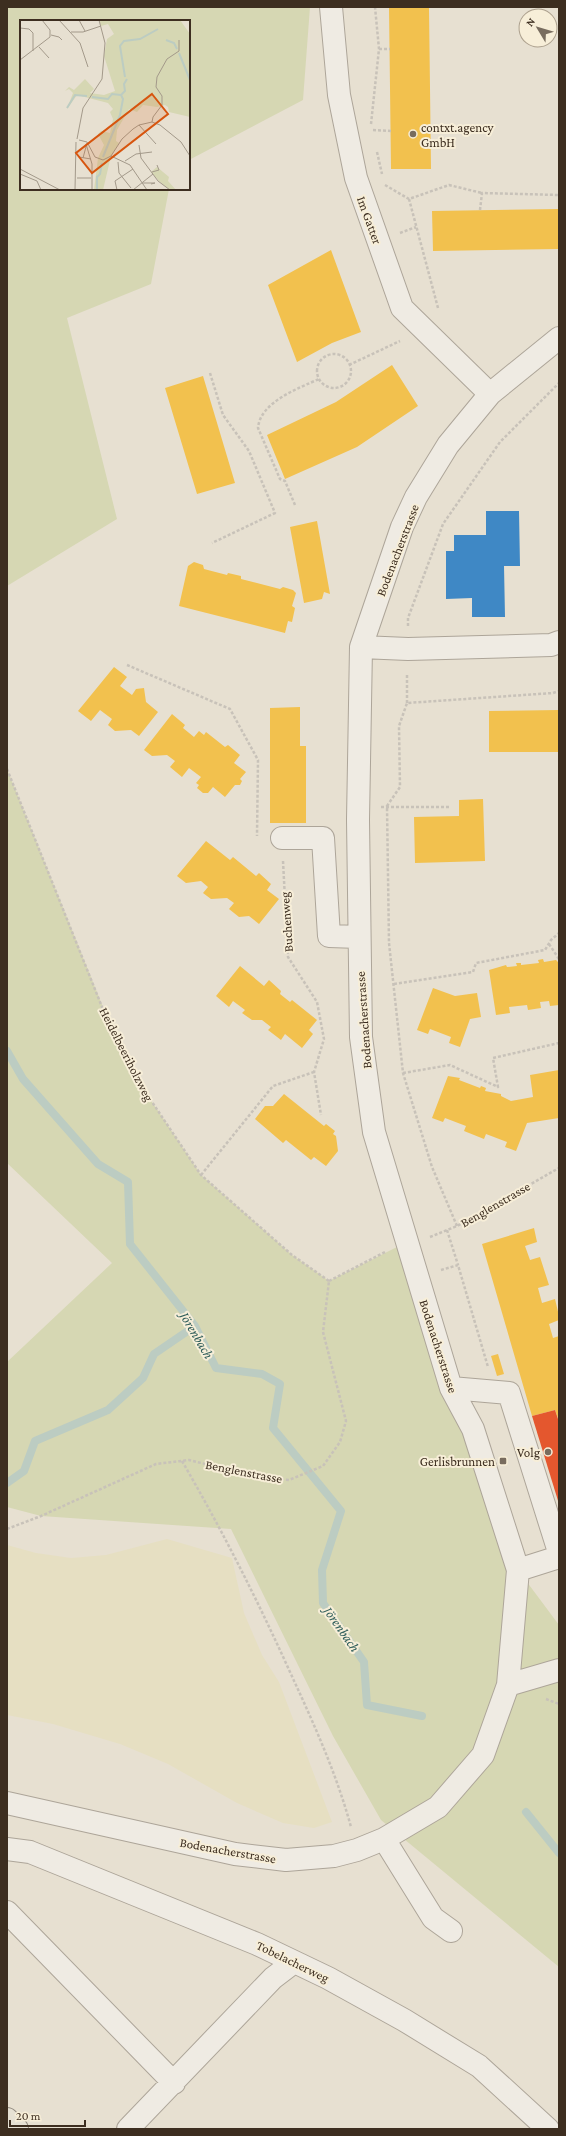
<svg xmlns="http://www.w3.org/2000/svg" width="566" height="2136" font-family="'Crimson Pro',serif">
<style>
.farmland{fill:#e6dfc2}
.green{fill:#d6d7b3}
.homes{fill:#f2c14e}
.shops{fill:#e4572e}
.schools{fill:#3f88c5}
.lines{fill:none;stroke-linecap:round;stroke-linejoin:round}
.stream{stroke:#bcccc2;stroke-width:8}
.minor-casing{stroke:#ada599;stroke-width:24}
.major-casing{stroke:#928b80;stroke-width:24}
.path{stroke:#c8c2b9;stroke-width:2.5;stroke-dasharray:3 2;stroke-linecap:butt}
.minor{stroke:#efebe3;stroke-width:22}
.major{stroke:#e6e1d4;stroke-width:22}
.poi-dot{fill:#786c5e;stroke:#f7eed8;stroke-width:1.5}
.labels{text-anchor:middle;stroke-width:4;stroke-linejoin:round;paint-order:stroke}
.poi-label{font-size:13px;fill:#3d2e20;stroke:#f7eed8;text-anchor:end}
.street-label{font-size:13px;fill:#3d2e20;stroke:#f7eed8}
.water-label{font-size:14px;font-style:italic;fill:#2f5d5a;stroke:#f7eed8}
.inset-river{fill:none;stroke:#bcccc2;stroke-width:2}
.inset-road{fill:none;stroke:#a3998a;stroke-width:1}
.view{fill:#d7550e;fill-opacity:0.15;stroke:#d7550e;stroke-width:2}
.inset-edge{fill:none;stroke:#3d2e20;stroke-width:2}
</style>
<rect width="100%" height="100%" fill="#e7e0d1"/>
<!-- farmland -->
<path class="farmland" d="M167 1539 232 1558 244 1613 262 1655 279 1682 332 1822 314 1828 283 1823 237 1803 168 1764 120 1744 53 1724 7 1715V1545L36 1553 71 1558 106 1555Z"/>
<!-- green -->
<path class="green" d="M7 7H310L303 100 189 160V21H21V189H169L151 284 67 318 117 519 7 586Z
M7 769 111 1027 150 1099 201 1175 292 1255 329 1281 407 1242 518 1570 559 1625V1967L381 1820 333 1736 231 1529 41 1516 7 1507V1362L112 1263 7 1163Z"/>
<!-- homes -->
<path class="homes" d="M389 7H429L431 169H391Z
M559 209V249L433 251 432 211Z
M331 250 361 332 332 343 297 362 268 285Z
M392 365 418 406 357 447 285 479 267 435 336 402Z
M203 376 235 483 197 494 165 388Z
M317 521 330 594 324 592 322 599 304 603 290 527Z
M194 562 203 565 204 569 227 575 228 573 241 576V579L280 589 283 587 293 590 296 593 292 606 295 608 292 622 288 621 285 633 179 606 188 566Z
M114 667 127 677 120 686 132 695 136 689 144 688 146 702 158 712 139 736 131 730 115 731 108 725 112 719 100 710 91 721 78 711Z
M300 707V746H306V823H270V708Z
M559 710V752H489V711Z
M172 714 185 725 183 728 194 737 199 731 204 735 206 732 225 747 228 745 240 755 234 763 246 772 240 779 242 781 240 785H235L225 797 213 787 208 793H203L197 788 199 785 196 783 201 777 189 768 182 777 170 767 175 761 167 755 152 756 144 750Z
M483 799 485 861 415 863 414 817 459 816V800Z
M206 841 230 860 233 857 256 876 259 873 271 884 267 890 279 899 259 924 249 916 239 917 229 909 234 903 227 898 211 899 203 893 208 887 201 881 186 883 177 876Z
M543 959 544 962 556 960 559 963V1005L550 1006 549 1001 540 1002 541 1008 528 1010 527 1005 509 1007 510 1013 496 1015 489 970 506 965 507 967 517 966 516 963H521V965L539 963 538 960Z
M240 966 264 986 269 980 281 991 280 994 290 1002 292 1000 317 1020 309 1030 313 1034 302 1048 285 1034 281 1040 268 1030 271 1027 262 1020H252L242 1013 245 1010 233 1001 229 1007 216 996Z
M433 988 455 996 477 993 481 1017 470 1019 460 1047 449 1043 451 1037 430 1029 428 1034 417 1030Z
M559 1070V1118L527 1123 516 1151 505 1147 507 1142 486 1134 484 1139 464 1131 466 1126 445 1118 443 1122 432 1118 448 1076 460 1078 459 1080 480 1088 481 1086 486 1088 485 1091 501 1094V1096L511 1101 533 1097 530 1075Z
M284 1094 324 1126 326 1124 335 1131 333 1134 336 1136 338 1151 326 1166 314 1157 311 1160 286 1140 283 1143 255 1119 265 1106H273Z
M534 1228 537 1242 525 1246 530 1260 540 1257 549 1285 538 1288 542 1303 555 1299 559 1316V1320L549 1324 553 1338 559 1336V1421L555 1410 532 1416 482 1244Z
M498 1354 504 1374 497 1376 491 1356Z"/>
<!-- shops -->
<path class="shops" d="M555 1410 559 1422V1504L532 1416Z"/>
<!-- schools -->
<path class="schools" d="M486 511H519L520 566H504L505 617H472V598L446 599V551H454V535H486Z"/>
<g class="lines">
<!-- stream -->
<path class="stream" d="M7 1051 23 1079 98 1164 128 1182 130 1244 195 1326 216 1368 262 1374 280 1384 273 1428 341 1511 322 1570 323 1603 364 1662 367 1705 422 1716
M7 1483 24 1471 35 1441 108 1410 143 1378 154 1354 195 1326
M526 1812 559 1853"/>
<!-- minor casing -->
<g class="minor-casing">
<path id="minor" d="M331 7 339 95 356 178 402 308 490 394
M361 647 408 649 551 645 559 642
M282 838H323L329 936 359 937
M451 1388 509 1393 559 1552
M518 1570 559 1557
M508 1685 559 1670
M7 1803 235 1854 286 1860 334 1856 357 1850 384 1839 438 1807 483 1755 508 1685 518 1570 473 1429 451 1388 374 1132 361 1037 358 820 361 647 402 527 416 497 448 445 490 394 559 338
M384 1839 433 1918 451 1931
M7 1849 30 1852 257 1944 328 1978 404 2020 479 2066 548 2129
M7 1912 174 2083
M128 2129 273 1978 294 1962"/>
</g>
<!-- major casing -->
<g class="major-casing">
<path id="major" d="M7 2119 17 2129"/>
</g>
<!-- path -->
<path class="path" d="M379 49H390
M371 124 379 49 375 7
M373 130 391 131
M377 152 382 174
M385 185 409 199
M480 210 482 193 559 195
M400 233 416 227
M438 308 409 199 449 185 482 193
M317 371a17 17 0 1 1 34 0a17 17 0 1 1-34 0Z
M349 365 400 341
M210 373 223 415 249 451 275 513 212 543
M295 505 285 481 280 479 258 428C260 402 299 388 319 379
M408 626V618L443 524 500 442 559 383
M127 665 230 709 258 760 257 836
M407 703V673
M7 769 110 1027 150 1099 201 1175 292 1255 329 1281
M381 807H449
M283 861 288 957 317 1002 324 1039 314 1072 321 1115
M549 944 559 959
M394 984 473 972 476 963 545 950 551 940 559 933
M403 1073 450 1065 498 1087 493 1058 559 1043
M201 1175 273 1086 314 1072
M457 1226 432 1167 403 1073 389 943 387 806 400 787 399 726 407 703 553 693 559 691
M447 1230 458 1265
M430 1237 457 1226 559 1168
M441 1270 458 1265 488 1367
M329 1281 385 1252
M182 1461C222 1530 257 1599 290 1672 313 1722 336 1772 351 1827
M7 1529 41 1516 156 1464 189 1460 263 1478 289 1480 323 1466 340 1442 346 1421 323 1332 329 1281
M546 1699 559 1704"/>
<!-- minor -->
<use href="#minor" class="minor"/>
<!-- major -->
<use href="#major" class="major"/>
</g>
<!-- markers -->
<g class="poi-dot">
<circle cx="413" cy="134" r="4"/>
<circle cx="548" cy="1452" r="4"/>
<rect x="499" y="1457" width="8" height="8" rx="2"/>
</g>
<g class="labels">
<!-- poi labels -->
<g class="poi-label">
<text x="421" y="132" text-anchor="start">contxt.agency<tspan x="421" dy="15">GmbH</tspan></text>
<text x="540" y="1457">Volg</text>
<text x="495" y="1466">Gerlisbrunnen</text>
</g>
<!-- street labels -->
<g class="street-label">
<text transform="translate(370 220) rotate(70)" y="5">Im Gatter</text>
<text transform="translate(397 550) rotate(-69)" y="5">Bodenacherstrasse</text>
<text transform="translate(286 922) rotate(-94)" y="5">Buchenweg</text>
<text transform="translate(363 1020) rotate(-94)" y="5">Bodenacherstrasse</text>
<text transform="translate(127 1054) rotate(63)" y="5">Heidelbeeriholzweg</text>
<text transform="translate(495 1204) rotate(-30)" y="5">Benglenstrasse</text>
<text transform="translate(439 1346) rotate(72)" y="5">Bodenacherstrasse</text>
<text transform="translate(244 1471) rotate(11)" y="5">Benglenstrasse</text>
<text transform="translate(228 1850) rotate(10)" y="5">Bodenacherstrasse</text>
<text transform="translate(293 1961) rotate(26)" y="5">Tobelacherweg</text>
</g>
<!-- water labels -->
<g class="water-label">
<text transform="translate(197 1335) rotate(59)" y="5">Jörenbach</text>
<text transform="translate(342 1629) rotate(55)" y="5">Jörenbach</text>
</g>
</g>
<!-- overview -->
<g transform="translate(20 20)">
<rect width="170" height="170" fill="#e7e0d1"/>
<path d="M79 0H160L170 14V97L149 92 148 87 145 85 137 87 123 85 117 92 109 89 97 110 96 121 99 123 91 136 83 170H74L78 138 84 125 78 114 81 111 90 113 93 99 90 92 93 89 88 83 57 75 47 89 53 73 49 69 45 71 49 67 54 70 65 59 74 69 70 73 84 75 95 71 84 36 87 19 94 14 88 4 81 6ZM137 147 149 157 148 161 156 170H150L140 162 131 152Z" fill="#d6d7b3"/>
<path class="inset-river" d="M146 20 154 23 157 29M159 33 170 60M105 57 100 26 104 21 120 19 138 9M72 77 88 79 92 74 101 75M47 88 55 75 67 76M83 137 100 95 103 79 101 75 105 71 104 64 107 59M77 170V157L80 154 82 143"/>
<path class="inset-road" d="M39 0 60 23 68 47M59 0 65 11M0 8 9 9 13 13V31M51 12H63L81 6M31 15 39 17 42 20M19 27 29 38M0 40 30 17V10L22 0M132 102 133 97 142 85V76L136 67 137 57 147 39 159 31V20M119 105 136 124M57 119 63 88 82 59 85 23 79 0M59 120 67 122 75 137 83 140 91 136 102 119 113 109 119 105 132 102 140 105 161 122 170 136M66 124 72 144V170M119 125 121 138 138 161 150 170M91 136 110 145 127 170M59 137 71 139M63 138 67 123M105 141 116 134 132 132M98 142 99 153 111 168M0 149 40 170M132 152 139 150 137 145M0 154 17 161 21 170M57 158H71M123 163H135L131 164M55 170 56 122M97 170 95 161 113 149M113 170 133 154"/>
<path class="view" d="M132 74 148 94 72 153 56 133Z"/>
<rect width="170" height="170" class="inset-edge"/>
</g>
<!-- border -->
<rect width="566" height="2136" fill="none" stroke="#3d2e20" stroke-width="16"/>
<!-- north arrow -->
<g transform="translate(538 28) rotate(308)"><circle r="19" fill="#f7eed8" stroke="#ada18e"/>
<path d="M0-3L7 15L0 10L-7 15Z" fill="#786c5e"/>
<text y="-6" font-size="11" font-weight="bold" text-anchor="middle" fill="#3d2e20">N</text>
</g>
<!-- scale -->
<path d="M10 2120v6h75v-6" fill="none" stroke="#3d2e20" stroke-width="2"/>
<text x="16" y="2120" font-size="12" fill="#3d2e20" stroke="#f7eed8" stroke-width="3" paint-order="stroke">20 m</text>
</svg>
